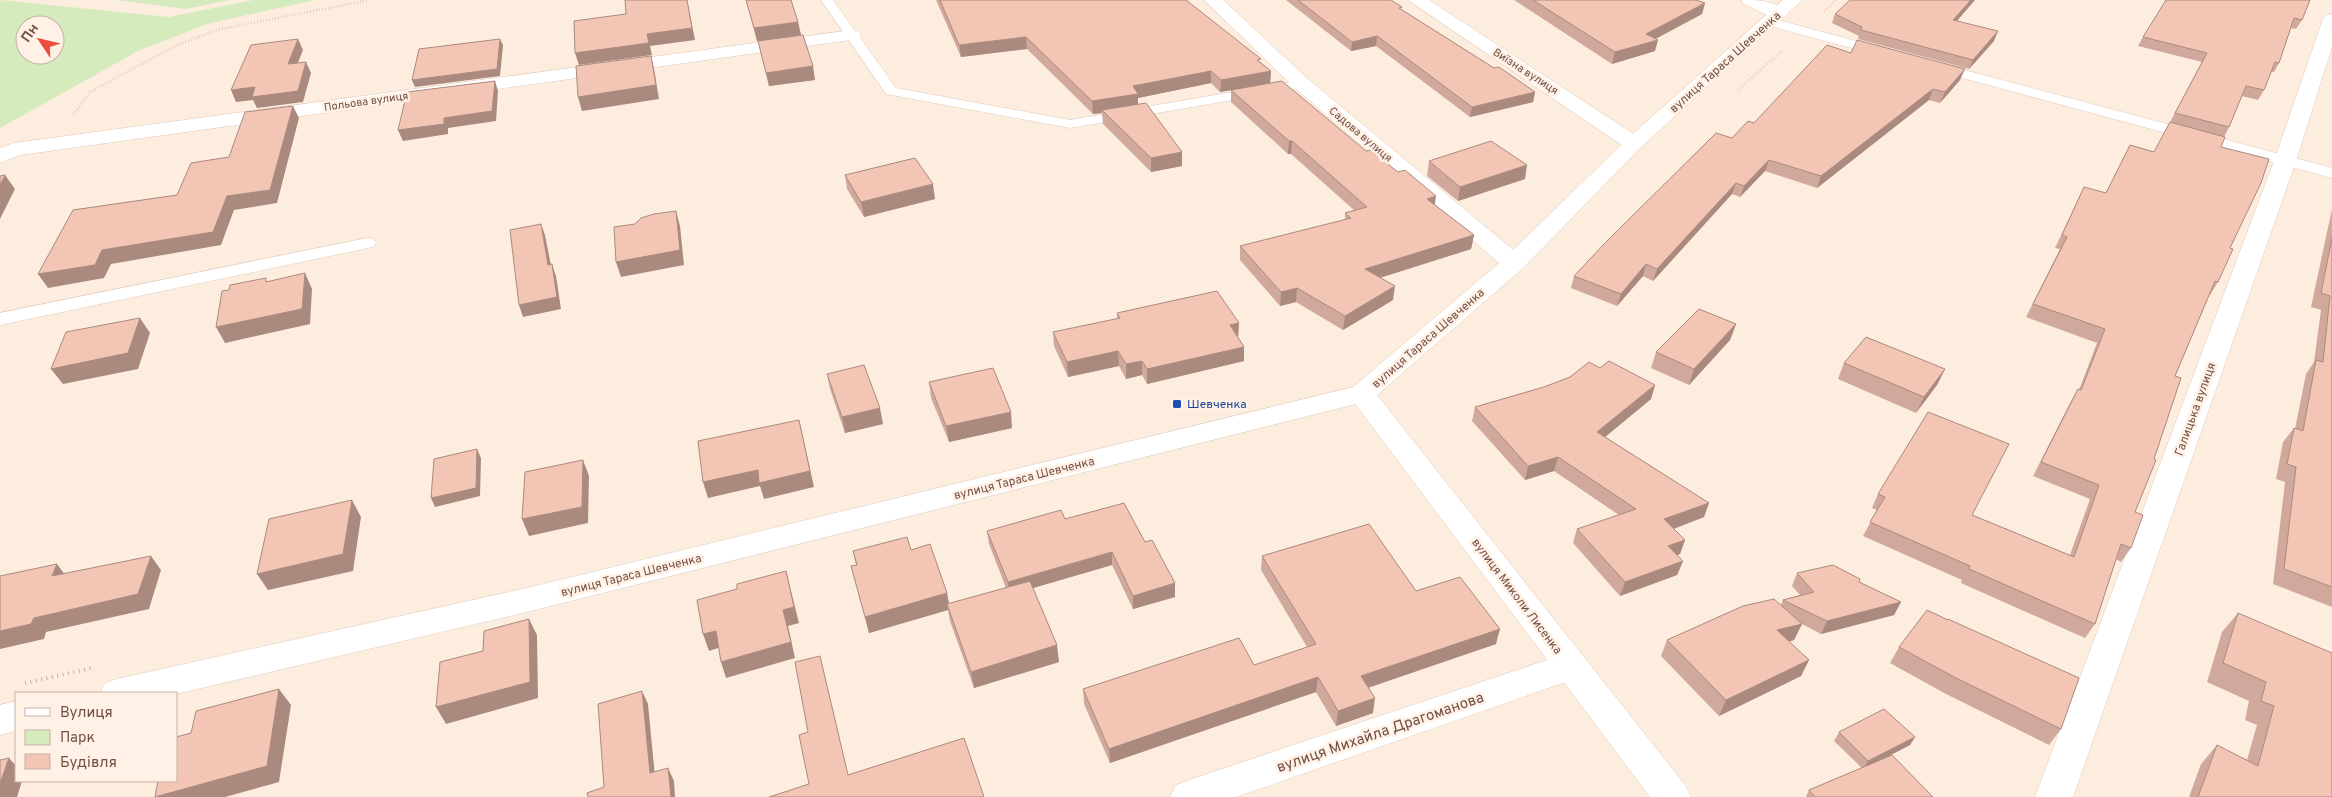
<svg xmlns="http://www.w3.org/2000/svg" width="2332" height="797" font-family="Overpass,sans-serif">
<style>
.green{fill:#d5eabd;fill-rule:evenodd}
.lines{fill:none;stroke-linecap:round;stroke-linejoin:round}
.lane-casing{stroke:#e3cabd;stroke-width:1}
.street-casing{stroke:#e3cabd;stroke-width:1}
.secondary-casing{stroke:#e8c9ba;stroke-width:1}
.path-far1{stroke:#d7a999;stroke-width:2.5;stroke-dasharray:0.5 2.5;stroke-linecap:butt}
.path{stroke:#d7a999;stroke-width:4;stroke-dasharray:1 4.5;stroke-linecap:butt}
.lane{fill:#fff;fill-rule:evenodd}
.street{fill:#fff;fill-rule:evenodd}
.secondary{fill:#fff;fill-rule:evenodd}
.wall{fill:#d1a99c}
.shaded-wall{fill:#aa8a7f}
.building{fill:#f3c5b5;stroke:#aa8a7f}
.transit-dot{fill:#1a4fb4;stroke:#fff1e5;stroke-width:2}
.labels{text-anchor:middle;stroke-width:5;stroke-linejoin:round;paint-order:stroke}
.far-street-label{font-size:11px;fill:#735046;stroke:#fff1e5}
.street-label{font-size:12px;fill:#735046;stroke:#fff1e5}
.transit-label{font-size:12px;fill:#164399;stroke:#fff1e5;text-anchor:start}
.near-street-label{font-size:15px;fill:#735046;stroke:#fff1e5}
</style>
<rect width="100%" height="100%" fill="#fdedde"/>
<!-- green -->
<path class="green" d="M0 0 169 17 253 0H315L207 24 138 51 0 128ZM25 25H55V55H25Z
M116 0H230L186 9Z"/>
<g class="lines">
<!-- lane casing -->
<g class="lane-casing">
<path id="lane" d="M821 0H833L896 88 1070 120 1302 80 1309 84 1302 88 1070 128 886 94Z
M1771 18 1886 49 1888 52 1881 56 1766 25 1764 22Z
M1938 63 2332 168V178L1933 70 1931 67 1933 64Z
M367 238 373 239 376 243 373 247 0 325V313Z"/>
</g>
<!-- street casing -->
<g class="street-casing">
<path id="street" d="M1204 0H1223L1309 80 1523 258 1526 263 1523 268 1514 270 1505 268 1295 88Z
M1408 0H1429L1632 133 1644 144 1640 148 1633 150 1626 148Z
M1741 0C1756 0 1778 0 1788 13L1785 17C1772 20 1756 9 1744 4Z
M2332 14V47L2296 161 2073 797H2035L2274 161 2323 19 2326 15Z
M852 30 858 31 861 35 858 39 20 155 0 163V148L14 143Z
M1362 385 1372 388 1376 394 1372 400 531 611 176 694 100 693 105 683 117 679 531 587Z
M1571 652 1583 656 1588 666 1583 676 1236 797H1170L1176 785 1189 780Z
M16 701V731L0 735V705Z"/>
</g>
<!-- secondary casing -->
<g class="secondary-casing">
<path id="secondary" d="M1783 0H1802L1640 148 1523 268 1377 395 1685 785 1691 797H1650L1348 394 1352 388 1505 258 1626 140Z"/>
</g>
<!-- path-far1 -->
<path class="path-far1" d="M1824 11 1836 0
M1738 90 1782 51
M74 114 90 92 179 44 221 29 369 0"/>
<!-- path -->
<path class="path" d="M25 683 92 668"/>
<!-- lane -->
<use href="#lane" class="lane"/>
<!-- street -->
<use href="#street" class="street"/>
<!-- secondary -->
<use href="#secondary" class="secondary"/>
</g>
<!-- wall -->
<path class="wall" d="M746 0 798 22 801 35 757 41Z
M936 0H1186L1271 71 1270 83 1366 151 1474 235 1471 249 1380 278 1393 300 1343 330 1296 302 1280 306 1240 260V246L1345 220V213L1354 210 1291 154H1288L1231 102V90L1220 92 1211 83 1138 98V104L1182 152V166L1151 172 1103 124 1102 113 1093 114 1027 49 961 57Z
M1286 0H1391L1402 10 1494 68 1535 92 1533 102 1470 117 1376 46 1351 51Z
M1514 0H1696L1705 3 1702 14 1656 39 1655 51 1612 64Z
M2310 0 2302 20 2296 29 2291 28 2279 63 2274 72H2271L2264 90 2258 100 2242 96 2229 127 2224 137 2221 147 2230 248 2218 282 2210 295H2209L2175 376 2135 512 2131 548 2121 562 2116 559 2095 624 2085 638 1961 583 1962 580 1863 536 1877 510 1872 508 1878 494 1972 515 2070 555 2090 499 2033 476 2070 403 2078 389 2079 390 2097 343 2026 317 2060 249 2055 248 2084 187 2106 193 2130 145 2154 152 2202 62 2138 46 2143 37Z
M1835 14 1957 21 1994 41 1969 69 1858 39 1859 36 1832 23Z
M758 41 815 80 769 86Z
M1851 53 1960 80 1940 103 1929 100 1817 188 1765 171 1740 197 1732 194 1653 281 1643 276 1617 306 1571 288 1574 276 1732 138Z
M1429 161 1525 179 1458 201 1427 176Z
M845 175 935 199 864 217 847 189Z
M2332 209V607L2273 584 2285 482 2276 479 2283 442 2294 428 2295 429 2306 374 2314 362 2321 310 2311 307Z
M1117 313 1239 323 1238 338 1244 347V361L1147 384 1142 375 1126 379 1119 366 1068 377 1054 346 1053 332 1117 319Z
M1736 324 1730 340 1689 385 1651 368 1656 352Z
M1844 363 1945 369 1937 385 1916 413 1838 379Z
M1600 368 1655 385 1651 399 1605 437 1709 503 1704 517 1674 529 1685 540 1680 554 1677 555 1683 561 1677 575 1620 596 1573 543 1577 529 1619 515 1554 471 1525 480 1472 421 1475 407 1544 387Z
M827 374 883 424 845 433 830 389Z
M929 382 1012 428 949 442 931 398Z
M1065 519 1145 542 1175 583V597L1133 609 1112 565 1033 588 1059 662 974 688 950 621 948 610 869 633 851 566 856 565 853 551 911 550 947 593 949 604 1006 588 989 544 987 531Z
M1262 556 1416 591 1496 644 1368 687 1373 713 1336 726 1316 692 1110 763 1084 704 1083 689 1254 665 1307 647 1261 570Z
M1797 573 1859 582 1901 602 1894 615 1821 634 1802 624 1794 640 1789 642 1809 660 1801 676 1719 716 1661 656 1667 640 1781 605 1783 600 1800 595 1792 586Z
M2238 613 2332 797H2189L2201 764 2217 745 2247 760 2257 725 2245 720 2249 701 2207 682 2222 632Z
M1899 647 2061 729 2049 745 1946 694 1890 663Z
M1839 732 1915 737 1910 745 1883 759 1933 797H1806L1809 790 1862 768 1834 741Z"/>
<!-- shaded-wall -->
<path class="shaded-wall" d="M687 0 695 40 650 46 652 55 579 65 575 53 647 34Z
M1971 0H1975L1950 29 1953 20Z
M1705 3 1702 14 1649 42 1658 40 1655 51 1612 64 1615 52 1646 34Z
M798 22 801 35 757 41 754 28Z
M1998 31 1994 41 1969 69 1973 60Z
M1377 36 1376 46 1351 51 1352 42Z
M1026 37 1027 49 961 57 959 45Z
M298 39 303 50 293 75 288 64Z
M500 39 503 45 500 76 415 87 412 80Z
M651 56 654 69 659 99 582 111 578 97Z
M306 62 311 73 303 102 257 108 253 100 236 102 231 90Z
M813 66 815 80 769 86 766 73Z
M1965 69 1960 80 1940 103 1945 92Z
M1211 71V83L1138 98V106L1102 110V113L1093 114 1092 101 1133 86Z
M1271 71 1270 84 1220 92 1221 80Z
M495 81 498 91 496 121 448 128V134L403 141 398 130 444 118Z
M1933 89 1929 100 1817 188 1821 176Z
M1535 92 1533 102 1470 117 1472 107Z
M293 106 299 118 277 203 234 210 221 245 111 264 104 278 48 288 38 274 102 250 227 196Z
M1289 141H1292L1291 154H1288Z
M1182 152V166L1151 172V158Z
M1769 160 1765 171 1740 197 1744 186Z
M1527 165 1525 179 1458 201 1460 187Z
M5 175 15 189 0 219V185Z
M1736 183 1732 194 1653 281 1657 269Z
M933 184 935 199 864 217 861 202Z
M1436 196 1434 210 1427 199Z
M676 211 680 226 684 265 621 277 616 262Z
M541 224 545 235 553 276 548 265Z
M1474 235 1471 249 1363 283 1365 269Z
M552 264 556 276 561 309 523 317 519 305Z
M1646 264 1643 276 1617 306 1621 294Z
M305 273 312 289 310 324 225 343 216 327Z
M1395 286 1393 300 1343 330 1345 316Z
M1297 288 1296 302 1280 306 1281 292Z
M140 318 150 333 138 369 63 384 51 369Z
M1239 323 1238 338 1230 325Z
M1736 324 1730 340 1689 385 1694 369Z
M1244 347V361L1147 384V369Z
M1118 351 1119 366 1068 377 1067 362Z
M1142 361V375L1126 379V364Z
M1945 369 1937 385 1916 413 1924 397Z
M1655 385 1651 399 1593 447 1597 432Z
M880 408 883 424 845 433 842 417Z
M1011 412 1012 428 949 442 946 426Z
M799 420 814 487 764 499 760 486 708 498 703 482Z
M477 449 481 458 480 496 435 507 431 498Z
M1558 457 1554 471 1525 480 1528 466Z
M583 460 589 476 588 523 529 536 522 519Z
M352 500 361 517 353 571 268 590 257 574Z
M1709 503 1704 517 1659 534 1664 519Z
M1685 540 1680 554 1663 560 1668 546Z
M1112 552V565L1009 595 1008 582Z
M151 556 161 570 149 609 46 632 44 639 0 649V631L34 618Z
M1683 561 1677 575 1620 596 1625 582Z
M57 564 68 579 52 576Z
M786 571 799 623 788 626 795 658 726 678 721 662 783 610Z
M1175 583V597L1133 609V596Z
M947 593 950 609 947 604 948 610 869 633 865 617Z
M1901 602 1894 615 1821 634 1827 621Z
M529 619 537 635 538 698 446 724 436 707Z
M1802 624 1794 640 1769 647 1777 630Z
M1500 629 1496 644 1359 691 1361 676Z
M716 631 721 647 709 651 703 634Z
M1057 645 1059 662 974 688 971 672Z
M1809 660 1801 676 1719 716 1726 700Z
M1318 677 1316 692 1110 763 1109 749Z
M279 689 291 705 279 782 225 797H156Z
M642 691 648 704 656 787 650 773Z
M1375 698 1373 713 1336 726 1338 711Z
M1915 737 1910 745 1863 769 1868 761Z
M9 758 16 766V781H22L17 797H0V783Z
M668 768 674 781 675 797H671Z"/>
<!-- building -->
<path class="building" d="M625 0H687L692 28 647 34 649 43 575 53 574 21 626 14Z
M746 0H791L798 22 754 28Z
M940 0H1186L1261 59 1257 60 1271 71 1221 80 1211 71 1133 86 1138 94 1092 101 1026 37 959 45Z
M1298 0H1391L1402 7 1399 8 1494 68 1499 67 1535 92 1472 107 1377 36 1352 42Z
M1533 0H1696L1705 3 1646 34 1658 40 1615 52Z
M1850 0H1971L1953 20 1998 31 1973 60 1861 30 1862 27 1835 14Z
M2166 0H2310L2302 20 2294 18 2279 63 2275 62 2264 90 2246 86 2229 127 2175 113 2207 53 2143 37Z
M803 35 813 66 766 73 758 41Z
M298 39 288 64 306 62 298 91 252 97 255 87 231 90 251 45Z
M500 39 497 69 412 80 419 49Z
M1857 40 1965 69 1945 92 1933 89 1821 176 1769 160 1744 186 1736 183 1657 269 1646 264 1621 294 1574 276 1606 242 1716 133 1732 138 1748 121 1754 123 1827 45 1851 53Z
M651 56 656 85 578 97 576 66Z
M495 81 492 111 444 118V124L398 130 407 92Z
M1282 81 1366 151 1370 150 1398 172 1405 170 1436 196 1427 199 1474 235 1365 269 1395 286 1345 316 1297 288 1281 292 1240 246 1351 218 1345 213 1367 207 1292 141H1289L1231 90Z
M1146 103 1182 152 1151 158 1102 110Z
M293 106 270 190 227 196 213 232 102 250 95 265 38 274 73 210 177 195 191 163 229 157 245 112Z
M2170 122 2225 137 2221 147 2269 159 2261 183 2230 248 2233 249 2218 282 2215 281 2175 376 2181 378 2154 459 2156 460 2135 512 2143 515 2131 548 2121 544 2095 624 1969 569 1970 566 1870 522 1885 497 1878 494 1928 412 2009 444 1972 515 2074 557 2099 485 2041 462 2078 389 2081 390 2105 329 2033 304 2067 237 2062 235 2084 187 2106 193 2130 145 2154 152Z
M1491 141 1527 165 1460 187 1429 161Z
M915 158 933 184 861 202 845 175Z
M5 175 0 185V176Z
M676 211 680 250 616 262 614 227 635 224 641 218 654 214Z
M541 224 548 265 552 264 557 297 519 305 510 230Z
M2332 238V587L2284 569 2296 467 2287 464 2294 428 2303 431 2316 360 2323 362 2330 296 2321 293Z
M305 273 302 309 216 327 222 291 229 290 230 285 266 278V282Z
M1217 291 1239 323 1230 325 1244 347 1147 369 1142 361 1126 364 1118 351 1067 362 1053 332 1120 318 1117 313Z
M1699 309 1736 324 1694 369 1656 352Z
M140 318 128 353 51 369 66 332Z
M1866 337 1945 369 1924 397 1844 363Z
M1609 361 1655 385 1597 432 1709 503 1664 519 1685 540 1668 546 1683 561 1625 582 1577 529 1636 509 1558 457 1528 466 1475 407 1544 387 1570 377 1589 362 1600 368Z
M864 365 880 408 842 417 827 374Z
M993 368 1011 412 946 426 929 382Z
M799 420 810 471 759 483 758 470 703 482 698 441Z
M477 449 476 488 431 498 434 459Z
M583 460 582 507 522 519 525 472Z
M352 500 343 554 257 574 269 519Z
M1124 503 1145 542 1152 540 1175 583 1133 596 1112 552 1008 582 987 531 1061 510 1065 519Z
M1369 524 1416 591 1460 577 1500 629 1361 676 1375 698 1338 711 1318 677 1109 749 1083 689 1239 638 1254 665 1316 644 1262 556Z
M907 537 911 550 930 544 947 593 865 617 851 566 857 565 853 551Z
M151 556 138 594 34 618 31 624 0 631V576L57 564 52 576Z
M1833 565 1860 579 1859 582 1901 602 1827 621 1783 600 1814 592 1797 573Z
M786 571 794 607 783 610 791 642 721 662 716 631 703 634 697 600 737 589V584Z
M1030 581 1057 645 971 672 947 604Z
M1774 599 1802 624 1777 630 1809 660 1726 700 1667 640 1743 606Z
M1927 610 1948 620V619L2079 678 2061 729 1956 678 1899 647Z
M2238 613 2332 653V797H2198L2217 745 2258 766 2274 706 2261 701 2266 682 2223 663Z
M529 619 530 682 436 707 440 662 483 651 484 631Z
M820 656 848 775 964 738 984 797H769L809 784 799 735 808 732 795 662Z
M279 689 267 766 155 797 158 781H176V737L191 733 196 711Z
M642 691 650 773 668 768 671 797H588L587 793 604 787 598 704Z
M1884 709 1915 737 1868 761 1839 732Z
M1892 755 1933 797H1815L1809 790Z
M9 758 0 783V760Z"/>
<!-- markers -->
<rect class="transit-dot" x="1172" y="399" width="10" height="10" rx="2.5"/>
<g class="labels">
<!-- far-street labels -->
<g class="far-street-label">
<text transform="translate(1526 71) rotate(33)" y="4">Виїзна вулиця</text>
<text transform="translate(366 101) rotate(-8)" y="4">Польова вулиця</text>
<text transform="translate(1361 134) rotate(40)" y="4">Садова вулиця</text>
</g>
<!-- street labels -->
<g class="street-label">
<text transform="translate(1725 62) rotate(-42)" y="4">вулиця Тараса Шевченка</text>
<text transform="translate(1428 338) rotate(-41)" y="4">вулиця Тараса Шевченка</text>
<text transform="translate(2195 409) rotate(-70)" y="4">Галицька вулиця</text>
<text transform="translate(1024 478) rotate(-14)" y="4">вулиця Тараса Шевченка</text>
<text transform="translate(631 575) rotate(-14)" y="4">вулиця Тараса Шевченка</text>
<text transform="translate(1517 596) rotate(53)" y="4">вулиця Миколи Лисенка</text>
</g>
<!-- transit labels -->
<g class="transit-label">
<text x="1187" y="408">Шевченка</text>
</g>
<!-- near-street labels -->
<g class="near-street-label">
<text transform="translate(1380 732) rotate(-19)" y="5">вулиця Михайла Драгоманова</text>
</g>
</g>
<!-- legend -->
<rect x="15" y="692" width="162" height="90" fill="#fff1e5" stroke="#c7b1a5"/>
<rect x="25" y="708" width="25" height="8" fill="#ffffff" stroke="#c7b1a5"/>
<text x="60" y="717" font-size="15" fill="#735046">Вулиця</text>
<rect x="25" y="730" width="25" height="15" fill="#d5eabd" stroke="#c7b1a5"/>
<text x="60" y="742" font-size="15" fill="#735046">Парк</text>
<rect x="25" y="754" width="25" height="15" fill="#f3c5b5" stroke="#c7b1a5"/>
<text x="60" y="767" font-size="15" fill="#735046">Будівля</text>
<!-- north arrow -->
<g transform="translate(40 40) rotate(305)"><circle r="24" fill="#fff1e5" stroke="#c7b1a5"/>
<path d="M0-4L9 19L0 12L-9 19Z" fill="#ec4e3e"/>
<text y="-8" font-size="14" font-weight="bold" text-anchor="middle" fill="#735046">Пн</text>
</g>
</svg>
